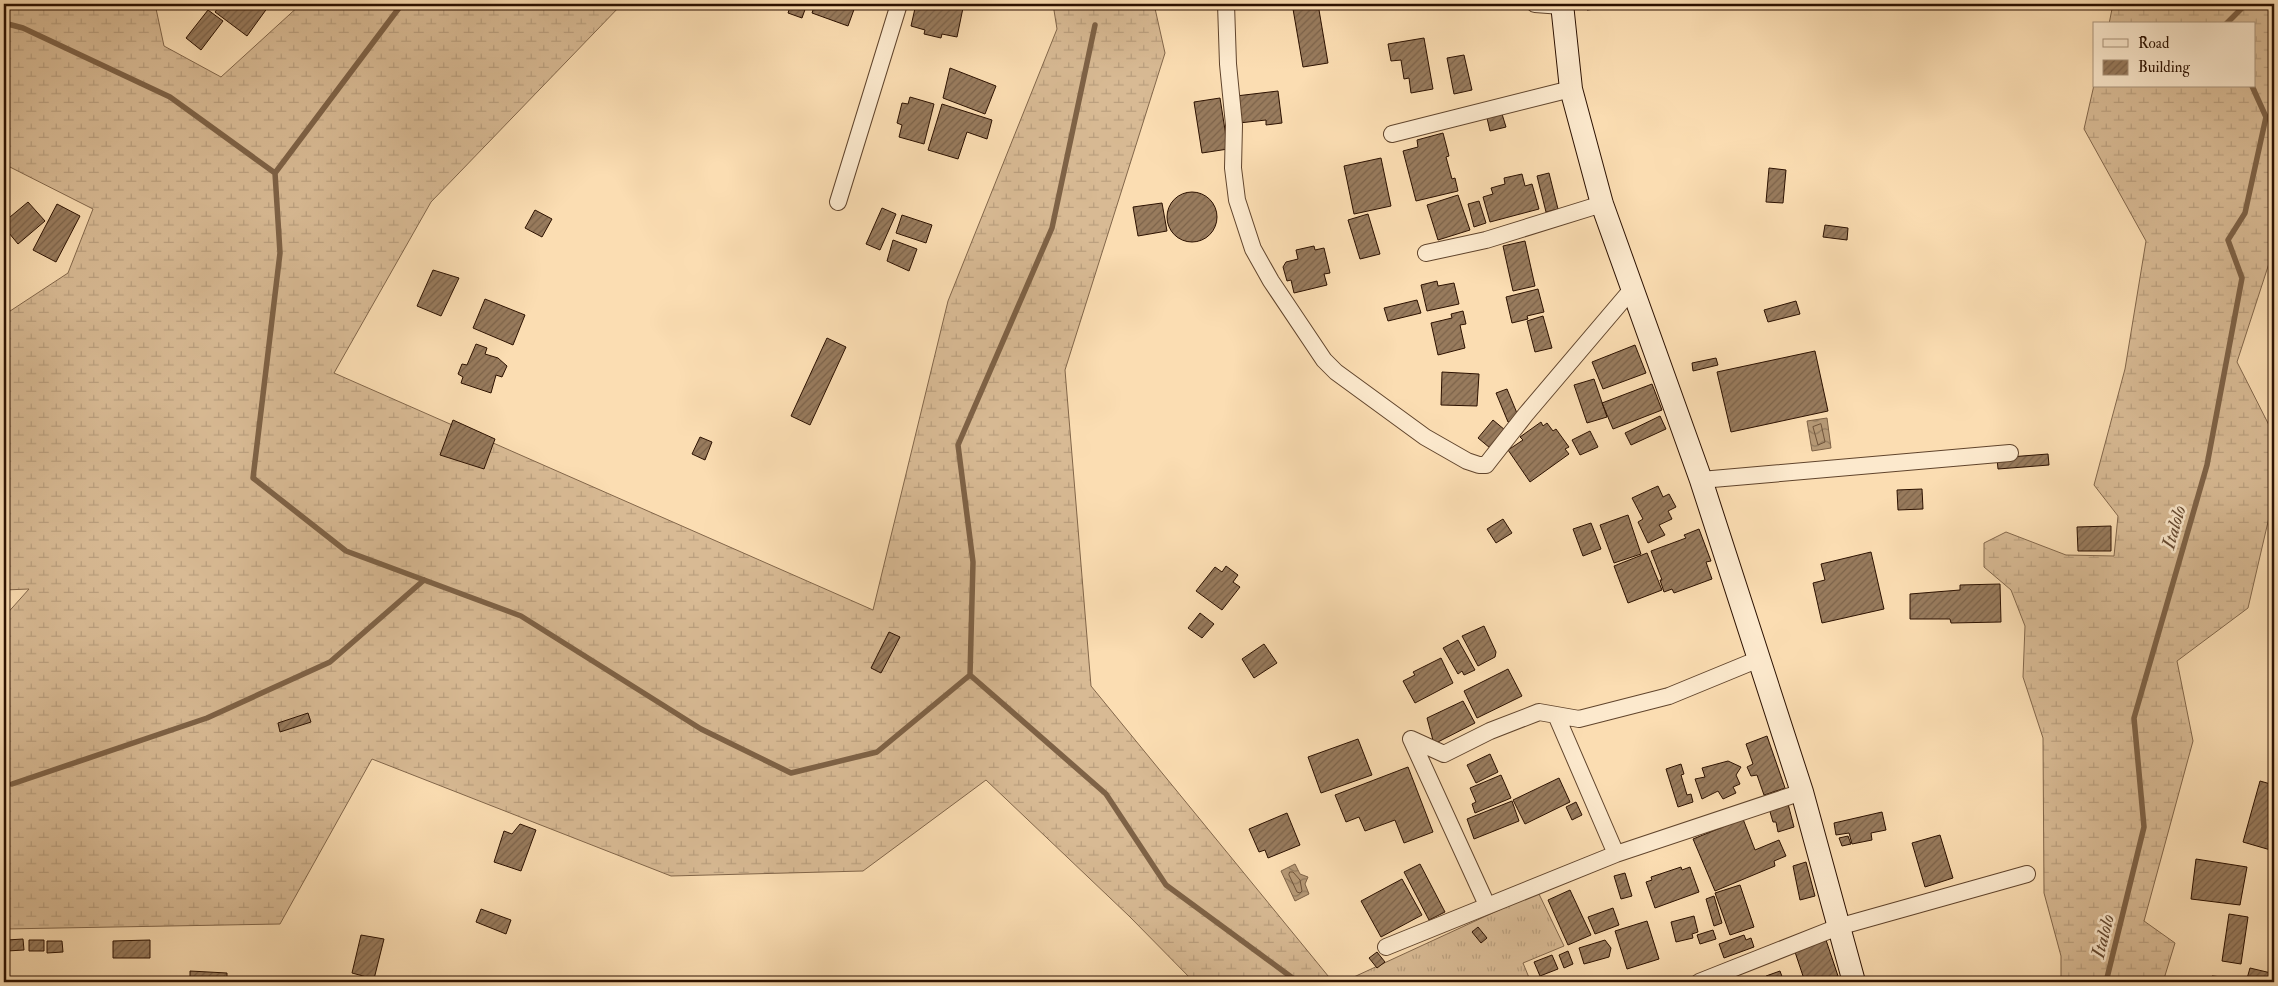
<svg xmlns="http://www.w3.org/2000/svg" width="2278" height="986" font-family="'IM FELL Double Pica',serif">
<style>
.grass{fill:url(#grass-tufts);stroke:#82664a}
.wetland{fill:url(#wetland-marsh);stroke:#82664a}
.water{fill:url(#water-waves);stroke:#7e6246}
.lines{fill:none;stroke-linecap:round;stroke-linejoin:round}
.shore{stroke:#70543a;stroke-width:1}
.stream{stroke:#7e6246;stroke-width:5.5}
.building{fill:url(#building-hatch);stroke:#2c1100}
.street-casing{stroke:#60442c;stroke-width:18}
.secondary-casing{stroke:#2c1100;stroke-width:24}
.street{stroke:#fce9cd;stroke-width:16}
.secondary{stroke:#fce9cd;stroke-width:22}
.labels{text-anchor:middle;stroke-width:5;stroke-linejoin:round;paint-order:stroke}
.water-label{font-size:19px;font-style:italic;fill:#63472f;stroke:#fce9cd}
</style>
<defs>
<pattern id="grass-tufts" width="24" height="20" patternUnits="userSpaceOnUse" patternTransform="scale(1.25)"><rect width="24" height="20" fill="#d8ba94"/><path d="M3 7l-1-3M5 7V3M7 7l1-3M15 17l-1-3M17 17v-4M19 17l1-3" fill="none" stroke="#ba9f7e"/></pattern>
<pattern id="wetland-marsh" width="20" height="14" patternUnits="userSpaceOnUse" patternTransform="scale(1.25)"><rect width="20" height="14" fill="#d8ba94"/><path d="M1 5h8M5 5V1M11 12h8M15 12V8" fill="none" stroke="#ba9f7e"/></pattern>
<pattern id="water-waves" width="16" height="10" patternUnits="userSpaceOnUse" patternTransform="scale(1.25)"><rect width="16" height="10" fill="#b59875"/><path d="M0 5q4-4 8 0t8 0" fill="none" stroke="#937b5e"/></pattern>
<pattern id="building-hatch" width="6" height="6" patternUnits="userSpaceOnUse" patternTransform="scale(1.25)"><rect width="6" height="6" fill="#987b5d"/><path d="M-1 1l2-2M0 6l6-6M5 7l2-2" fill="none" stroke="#7c634a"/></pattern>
</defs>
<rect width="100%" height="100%" fill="#fbddb2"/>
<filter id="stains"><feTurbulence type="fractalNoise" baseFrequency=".004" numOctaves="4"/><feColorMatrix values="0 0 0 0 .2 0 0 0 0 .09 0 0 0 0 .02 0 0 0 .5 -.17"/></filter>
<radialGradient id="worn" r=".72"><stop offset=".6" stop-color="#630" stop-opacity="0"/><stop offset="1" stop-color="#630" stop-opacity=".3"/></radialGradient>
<!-- grass -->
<path class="grass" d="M1538 892 1564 946 1523 963 1530 980 1537 982H1343Z"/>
<!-- wetland -->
<path class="wetland" d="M4 4H155L164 46 221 77 301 4H622L431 202 334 373 873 610 948 301 1057 29 1053 4H1154L1165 53 1065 370 1091 686 1333 982H1194L1129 916 986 780 863 871 671 876 372 759 280 924 4 929V617L29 589 4 590V315L68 273 93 209 4 164Z
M2113 4H2274V248L2237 362 2274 435V496L2248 608 2177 661 2193 741 2144 921 2175 943 2163 982H2061V956L2044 893 2043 738 2023 677 2025 626 2011 590 1984 567V543L2006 532 2066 555 2114 556 2118 516 2094 485 2125 369 2146 241 2084 129 2094 85 2254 86V24H2109Z"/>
<!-- water -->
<path class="water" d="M1827 418 1831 448 1812 451 1807 421Z
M1295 864 1300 874 1308 877 1305 884 1309 894 1295 901 1281 871Z"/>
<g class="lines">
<!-- shore -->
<path class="shore" d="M1821 424 1825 442 1818 445 1813 427Z
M1290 872H1293L1300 880 1302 891 1300 893 1297 892 1289 875Z"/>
<!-- stream -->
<path class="stream" d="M4 23 23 28 170 97 275 173 280 253 253 478 346 551 521 616 701 729 791 773 877 752 970 675 1106 794 1166 885 1298 982
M2226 24 2246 4
M275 173 402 4
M970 675 973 562 958 445 1052 228 1095 25
M12 784 207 718 330 662 424 580
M2106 982 2144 827 2134 718 2207 465 2242 278 2228 240 2245 213 2266 117 2252 86"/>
</g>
<!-- building -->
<path class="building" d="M221 4H263L268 7 247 36 215 12Z
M791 4H807L802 18 788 13Z
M815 4H856L848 26 812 13Z
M916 4H949L963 8 957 37 942 34 941 38 924 34 925 30 911 26Z
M1311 4H1318L1328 63 1303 67 1293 9 1311 6Z
M1587 4H1595V9L1587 10Z
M208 10 223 21 201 50 186 38Z
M1424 38 1433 89 1411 93 1409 78 1404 79 1401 60 1391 61 1388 44Z
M1464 55 1472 90 1454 94 1447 58Z
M950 68 996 86 985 114 943 98Z
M1278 91 1282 123 1266 125V120L1239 123 1236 96Z
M910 97 934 104 924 144 899 137 902 125 897 123 902 103 908 104Z
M1220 98 1228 149 1202 153 1194 102Z
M942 104 992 120 987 139 967 132 958 159 928 150Z
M1502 114 1506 127 1490 131 1487 118Z
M1443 133 1449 156 1446 157 1452 179 1455 178 1458 191 1416 201 1403 151 1418 147 1417 140Z
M1381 158 1391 206 1354 214 1344 166Z
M1769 168 1786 170 1783 203 1766 202Z
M1549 173 1558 209 1546 212 1537 176Z
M1522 174 1525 186 1532 184 1539 209 1490 222 1483 197 1493 194 1491 188 1505 184 1504 178Z
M1167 217a25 25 0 1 1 50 0a25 25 0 1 1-50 0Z
M1458 195 1470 230 1438 240 1427 205Z
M1479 201 1486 223 1474 227 1468 204Z
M28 202 45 221 18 244 4 227V222Z
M1162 203 1167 231 1138 236 1133 207Z
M57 204 80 216 56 262 33 250Z
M882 208 896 214 880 250 866 244Z
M535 210 552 219 542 237 525 228Z
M1368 214 1380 254 1360 259 1348 220Z
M902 215 932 225 926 243 896 233Z
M1825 225 1848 228 1847 240 1823 237Z
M893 240 917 249 909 271 887 261Z
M1525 241 1535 286 1513 291 1503 246Z
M1314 246 1315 250 1324 248 1330 273 1324 274 1327 285 1294 293 1291 280 1287 281 1283 267 1286 262 1298 259 1296 250Z
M433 270 459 278 441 316 417 306Z
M1437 281 1438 286 1454 283 1459 304 1427 311 1421 285Z
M1538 289 1544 312 1527 316 1528 319 1512 323 1506 297Z
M485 299 525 315 513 345 473 328Z
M1417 300 1421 313 1388 321 1384 308Z
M1796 301 1800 314 1768 322 1764 310Z
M1463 311 1466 324 1460 325 1465 348 1438 355 1431 323 1452 318 1451 314Z
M1543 316 1552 348 1535 352 1527 321Z
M827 338 846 347 810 425 791 416Z
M476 344 487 348 485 354 498 358 507 366 502 377 496 375 491 393 461 383 463 377 458 374 462 364 467 365Z
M1635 345 1646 373 1603 389 1592 362Z
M1815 351 1828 411 1731 432 1717 372Z
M1716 358 1718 365 1693 371 1692 363Z
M1442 372 1479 374 1477 406 1441 405Z
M1594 379 1607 417 1587 423 1574 385Z
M1652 384 1662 410 1613 429 1602 403Z
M1507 389 1519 418 1508 422 1496 393Z
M1660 416 1666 429 1631 445 1625 433Z
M453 420 495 439 484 469 440 455Z
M1493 420 1505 430 1490 448 1478 438Z
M1541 422 1543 426 1547 423 1553 431 1556 429 1569 447 1565 449 1569 454 1530 482 1508 450 1523 440 1520 437Z
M1590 431 1598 447 1580 455 1572 440Z
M700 437 712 442 705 460 692 454Z
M2048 454 2049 465 1998 469 1997 458Z
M1658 486 1663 497 1669 494 1676 507 1668 511 1672 519 1659 525 1665 535 1648 543 1638 522 1643 519 1632 498Z
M1922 489 1923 509 1898 510 1897 490Z
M1628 515 1641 554 1614 563 1600 525Z
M1503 519 1512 533 1496 543 1487 529Z
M1591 523 1601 549 1583 556 1573 529Z
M2111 526V551H2078L2077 527Z
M1699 529 1711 561 1706 562 1712 579 1674 593 1672 589 1664 592 1660 580H1662L1651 551 1686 538 1684 535Z
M1871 552 1884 609 1822 623 1813 583 1825 580 1821 564Z
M1647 553 1662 590 1628 603 1614 566Z
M1226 566 1238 575 1233 582 1240 587 1222 610 1196 591 1215 567 1222 572Z
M2000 584 2001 622 1951 623 1950 619H1910V594L1960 590V585Z
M1200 613 1214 624 1202 638 1188 628Z
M1484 626 1496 652 1495 657 1478 666 1462 636Z
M889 632 900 637 881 673 871 668Z
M1458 640 1475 670 1464 675 1462 671 1458 674 1443 648Z
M1264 644 1277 663 1254 678 1242 659Z
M1441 658 1453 683 1415 703 1403 681 1415 675 1413 672Z
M1508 669 1522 696 1477 718 1464 691Z
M1463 701 1475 723 1434 744 1427 718Z
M308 713 311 722 280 732 278 723Z
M1767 736 1785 788 1764 795 1757 775 1751 776 1747 767 1753 764 1746 744Z
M1358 739 1372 775 1321 793 1308 757Z
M1490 754 1498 772 1476 783 1467 765Z
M1728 761 1741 767 1736 775 1740 784 1733 787 1736 793 1723 799 1718 791 1702 799 1695 779 1705 777 1702 768Z
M1681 764 1684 774 1681 775 1687 795 1691 794 1693 802 1678 807 1666 769Z
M1408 767 1433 832 1404 843 1395 820 1365 831 1359 817 1346 822 1335 795Z
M1501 775 1511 798 1475 813 1472 804 1476 802 1470 788Z
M1559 778 1570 802 1525 824 1513 800Z
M2260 781 2274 785V851L2243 842Z
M1787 800 1794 827 1778 832 1776 822H1773L1768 805Z
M1512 801 1519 821 1474 839 1467 819Z
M1576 802 1582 815 1572 820 1566 807Z
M1882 812 1886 830 1871 833 1872 840 1852 844 1849 833 1836 835 1834 823Z
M1287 813 1300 845 1268 858 1265 850 1259 852 1249 829Z
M1743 819 1755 850 1779 840 1786 856 1774 861 1775 866 1715 891 1693 839Z
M520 824 536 830 521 871 494 862 504 831 512 834Z
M1940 835 1953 878 1925 887 1912 843Z
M1848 836 1851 844 1842 846 1839 838Z
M2196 859 2247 867 2240 905 2191 899Z
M1806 862 1815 896 1800 900 1793 866Z
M1420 864 1445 912 1429 920 1404 872Z
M1681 867 1682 870 1690 867 1699 892 1655 908 1646 882 1652 880 1651 877Z
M1625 873 1632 896 1621 899 1614 876Z
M1402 879 1422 915 1381 937 1361 901Z
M1740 885 1754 927 1730 935 1715 893Z
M1570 890 1591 935 1568 945 1548 900Z
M1714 896 1722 923 1714 926 1706 899Z
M1613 908 1619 925 1595 934 1588 917Z
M481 909 511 920 506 934 476 922Z
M2229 914 2248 917 2241 964 2222 961Z
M1694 916 1698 932 1692 934 1693 938 1676 942 1671 922Z
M1647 921 1659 959 1627 969 1615 931Z
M1478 927 1487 938 1481 943 1472 932Z
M1713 930 1716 939 1700 944 1697 935Z
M361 935 384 939 374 979 352 973Z
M1744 935 1746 940 1751 938 1754 947 1724 958 1719 944Z
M1825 937 1839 979 1827 982H1805L1794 949Z
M23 939 24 950 7 951V940Z
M29 940H44V951H29Z
M150 940V958H113V941Z
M1605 940 1611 948 1609 957 1584 964 1579 948Z
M47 941H62L63 952 47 953Z
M1568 951 1573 964 1564 968 1559 955Z
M1377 952 1385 962 1377 968 1369 958Z
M1552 955 1558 969 1540 976 1534 962Z
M2250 968 2271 973 2268 982H2246Z
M190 971 227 973V982H190Z
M1780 971 1784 982H1768L1766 976Z
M2212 976 2233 978V982H2211Z"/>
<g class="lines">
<!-- street casing -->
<g class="street-casing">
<path id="street" d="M1226 4 1228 64 1234 125 1233 168 1237 200 1253 249 1271 281 1324 360 1336 372 1425 437 1467 461 1479 465H1486L1526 414 1633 288
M1535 4 1562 6
M1392 134 1571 89
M838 202 899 4
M1426 253 1486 240 1602 204
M1701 480 2010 453
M1556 715 1616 854
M1411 739 1444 754 1490 731 1539 712 1579 719 1669 696 1759 659
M1411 739 1487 905
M1386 947 1616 854 1802 792
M1699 982 1838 927 2027 874"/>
</g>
<!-- secondary casing -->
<g class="secondary-casing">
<path id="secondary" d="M1562 4 1571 89 1602 204 1701 480 1802 792 1854 982"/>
</g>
<!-- street -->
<use href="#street" class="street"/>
<!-- secondary -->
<use href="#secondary" class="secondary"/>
</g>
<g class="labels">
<!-- water labels -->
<g class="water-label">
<text transform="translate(2173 527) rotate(-74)" y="7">Italolo</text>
<text transform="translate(2102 936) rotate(-76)" y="7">Italolo</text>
</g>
</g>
<!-- margin -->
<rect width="2278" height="986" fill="none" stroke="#fbddb2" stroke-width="20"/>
<rect x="5" y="5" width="2268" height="976" fill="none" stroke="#2c1100" stroke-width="2.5"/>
<rect x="10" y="10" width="2258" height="966" fill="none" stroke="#2c1100"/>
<!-- legend -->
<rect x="2093" y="22" width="162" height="65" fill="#fce9cd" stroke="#a9937b"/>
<rect x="2103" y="39" width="25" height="8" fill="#fce9cd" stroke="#a9937b"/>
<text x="2138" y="48" font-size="15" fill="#2c1100">Road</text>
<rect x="2103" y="60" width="25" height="15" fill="url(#building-hatch)" stroke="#a9937b"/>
<text x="2138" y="72" font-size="15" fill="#2c1100">Building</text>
<rect width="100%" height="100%" filter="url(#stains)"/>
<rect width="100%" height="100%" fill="url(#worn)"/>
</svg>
